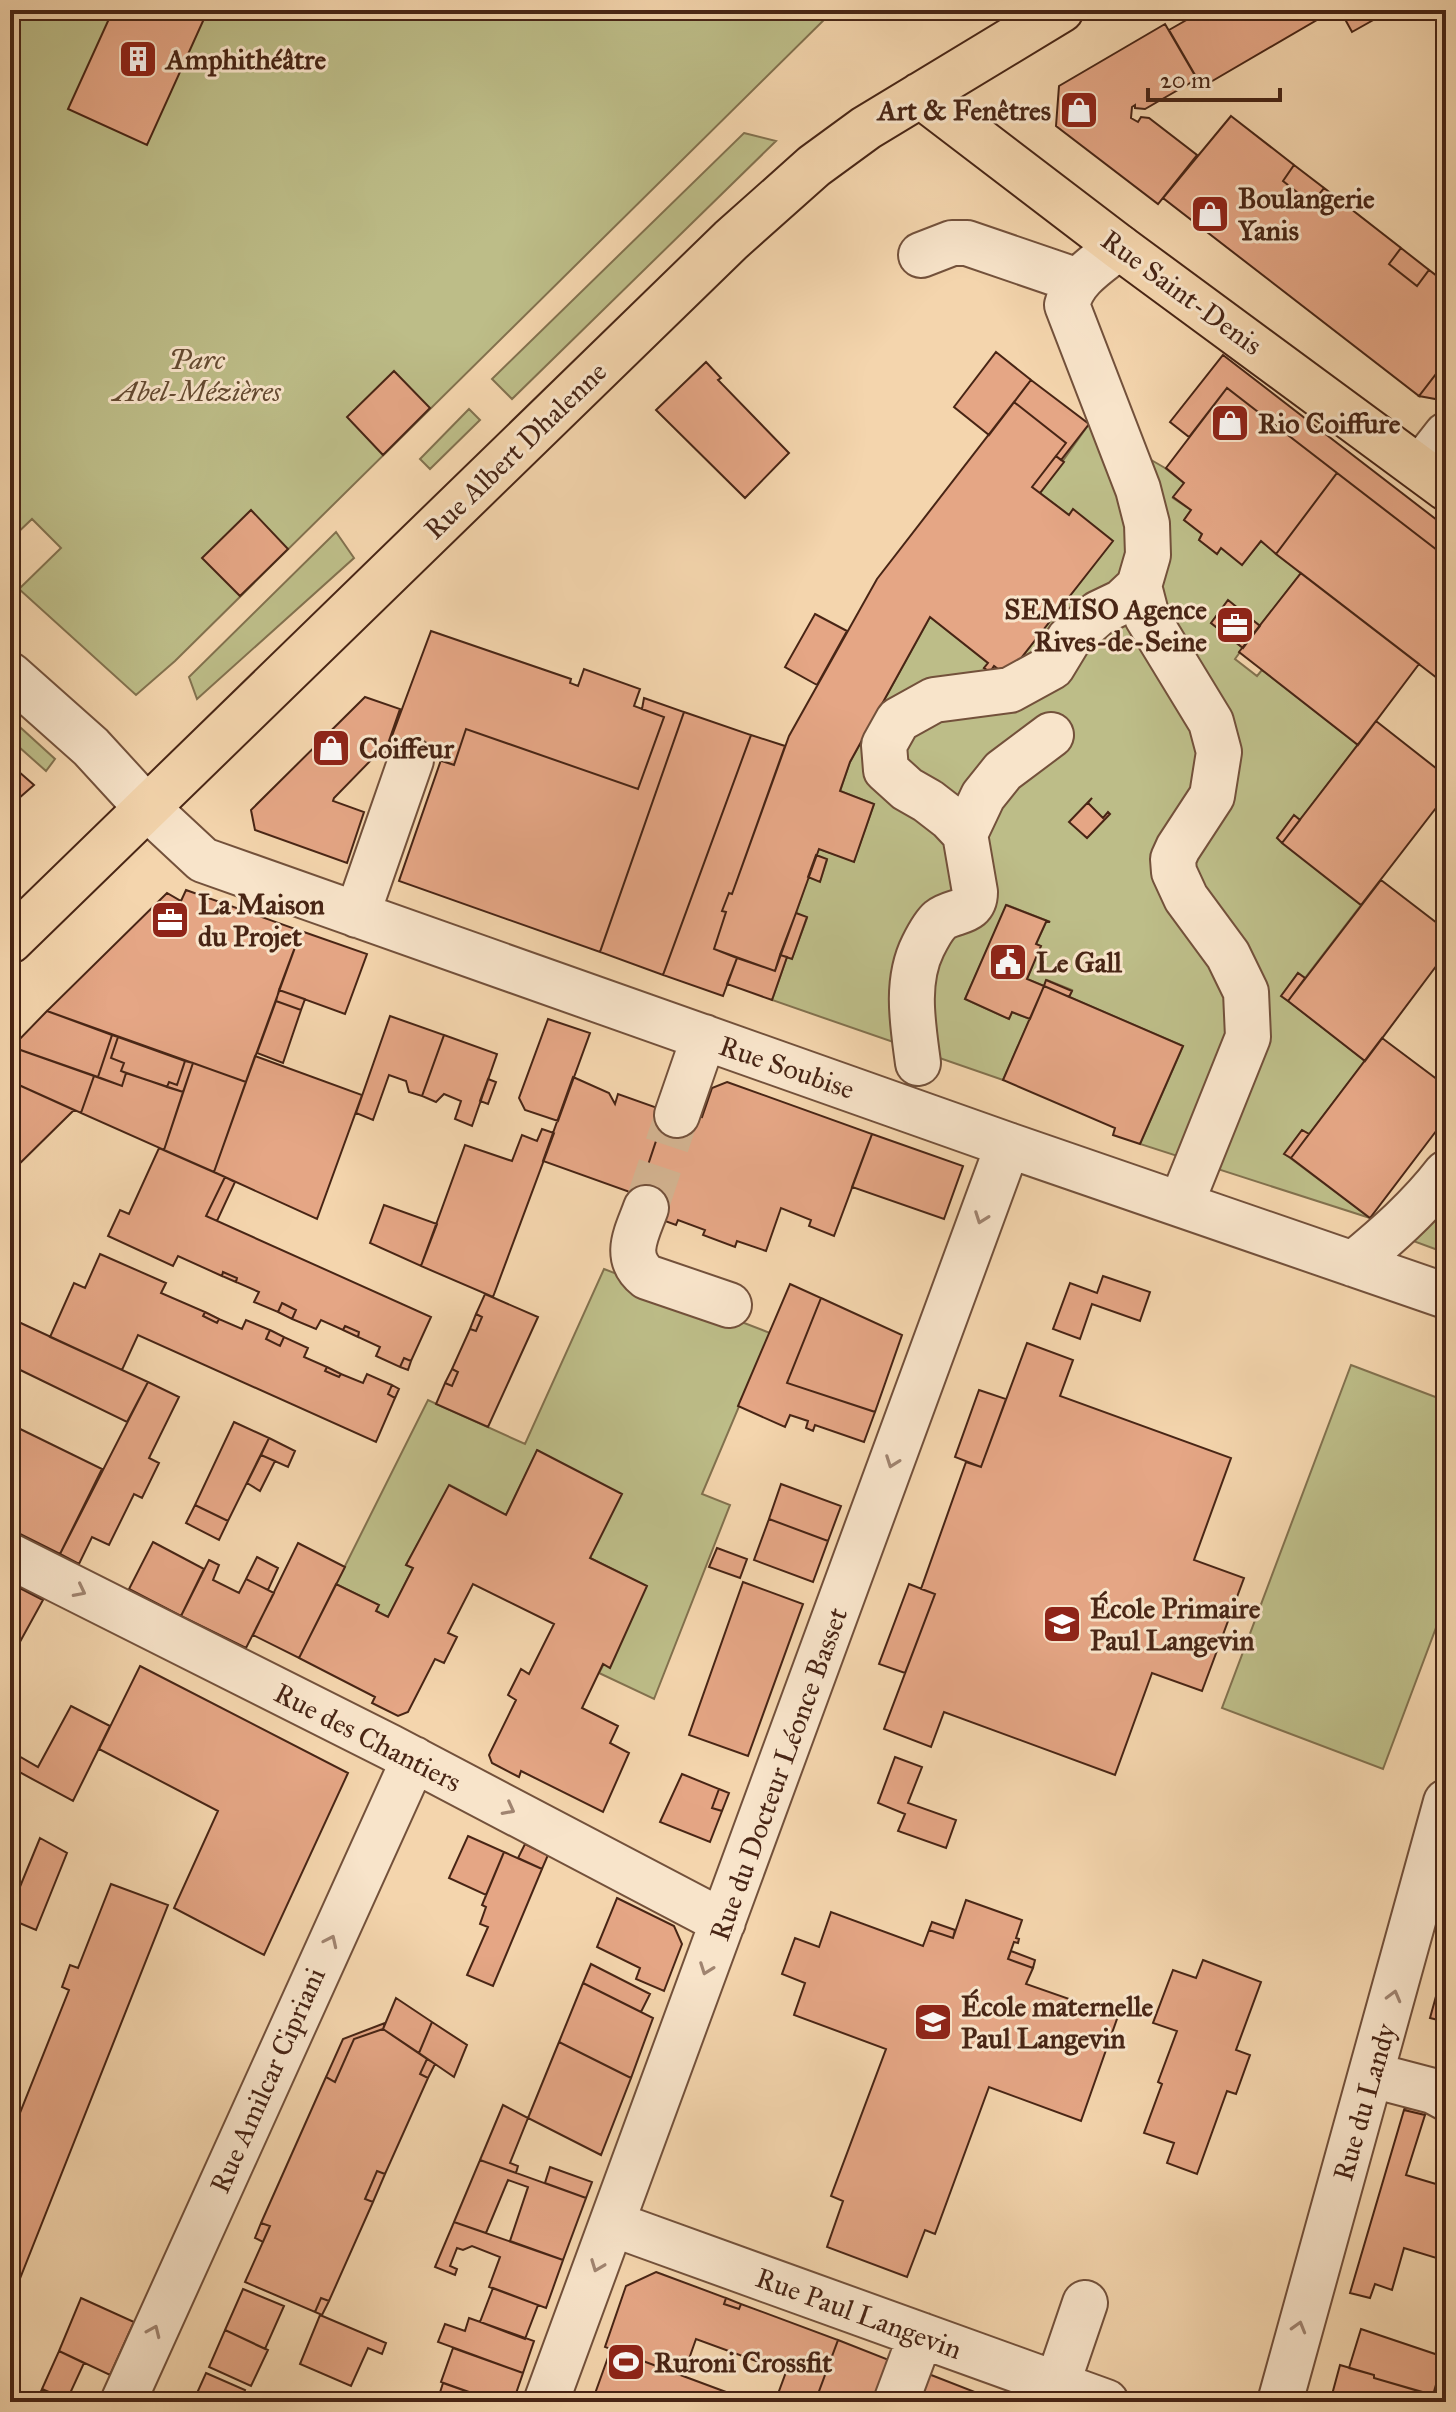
<svg xmlns="http://www.w3.org/2000/svg" width="1456" height="2412" font-family="'IM FELL Great Primer',serif">
<style>
.green{fill:#bdbd88;stroke:#82714e;stroke-width:2}
.building{fill:#e5a685;stroke:#482515;stroke-width:2}
.lines{fill:none;stroke-linecap:round;stroke-linejoin:round}
.minor-tunnel{stroke:#d2b28f;stroke-width:44;stroke-dasharray:44 22;stroke-linecap:butt}
.minor-casing{stroke:#73513b;stroke-width:48}
.major-casing{stroke:#482515;stroke-width:48}
.minor{stroke:#f8e4ca;stroke-width:44}
.major{stroke:#f4d5ad;stroke-width:44}
.oneway{stroke:#a08470}
.labels{text-anchor:middle;stroke-width:6;stroke-linejoin:round;paint-order:stroke}
.poi-label{font-size:28px;font-weight:bold;fill:#482515;stroke:#f8e4ca;text-anchor:start}
.street-label{font-size:28px;fill:#482515;stroke:#f8e4ca}
.park-label{font-size:28px;font-style:italic;fill:#654b32;stroke:#f8e4ca}
</style>
<rect width="100%" height="100%" fill="#f4d5ad"/>
<filter id="stains"><feTurbulence type="fractalNoise" baseFrequency=".0025" numOctaves="4"/><feColorMatrix values="0 0 0 0 .2 0 0 0 0 .09 0 0 0 0 .02 0 0 0 .5 -.17"/></filter>
<radialGradient id="worn" r=".72"><stop offset=".6" stop-color="#630" stop-opacity="0"/><stop offset="1" stop-color="#630" stop-opacity=".3"/></radialGradient>
<!-- green -->
<path class="green" d="M10 10H834L175 661 136 695 19 589 61 548 32 519 10 540Z
M744 133 776 141 512 399 492 379Z
M469 409 480 420 430 469 420 459Z
M1089 424 1165 468 1184 483 1173 498 1191 510 1184 520 1202 534 1199 540 1217 554 1221 548 1242 564 1261 541 1301 573 1260 626 1228 601 1211 623 1243 648 1235 659 1257 676 1262 670 1358 745 1300 820 1294 816 1277 838 1361 905 1305 978 1298 973 1282 996 1365 1061 1309 1134 1302 1130 1285 1154 1370 1218 1140 1144 1183 1046 1069 997 1072 990 1047 980 1044 986 1027 979 1040 946 1036 944 1046 922H1050L1007 905 965 999 1009 1019 1012 1012 1030 1019 1003 1080 772 1000 787 957 792 958 807 918 796 913 808 877 820 881 827 860 816 855 819 849 854 861 874 804 840 791 850 762 930 617 988 663 984 668 989 671 994 666 1007 676 1112 541 1073 510 1069 515 1040 493Z
M336 532 354 558 197 699 189 677Z
M10 718 55 759 46 771 10 739Z
M1446 1205V1253L1405 1238Z
M604 1269 770 1333 702 1494 730 1505 654 1699 599 1673 646 1586 590 1558 537 1451 506 1515 450 1485 406 1565 413 1568 388 1617 376 1611 378 1605 336 1584 428 1400 525 1444Z
M1351 1365 1446 1401V1601L1383 1769 1222 1708Z"/>
<!-- building -->
<path class="building" d="M113 10H208L147 145 68 109Z
M1204 10H1334L1202 87 1169 30Z
M1340 10H1391L1352 32Z
M1165 24 1197 79 1145 109 1135 108V105L1132 107 1131 118 1138 122 1141 117 1149 118 1197 155 1158 204 1056 126 1059 86Z
M1231 116 1294 165 1283 181 1312 204 1324 188 1401 248 1389 264 1417 286 1429 270 1446 283V361L1419 396 1163 198Z
M1294 165 1324 188 1312 204 1283 181Z
M1401 248 1429 270 1417 286 1389 264Z
M996 352 1031 380 989 435 954 407Z
M1223 355 1446 527V557L1227 388 1189 437 1170 422Z
M1446 361V401L1419 396Z
M706 362 721 378 718 380 789 453 745 498 656 410Z
M394 371 430 408 383 455 347 417Z
M1031 380 1089 424 1061 460 1056 456 1066 443 1014 402Z
M1227 388 1337 473 1276 554 1261 541 1242 565 1221 548 1217 554 1199 540 1202 534 1184 520 1191 510 1173 497 1184 483 1166 468Z
M1014 402 1066 443 1032 487 1069 515 1073 509 1113 541 1007 676 994 666 990 672 984 668 988 663 930 617 850 762 840 791 874 804 854 862 819 849 775 971 714 949 726 912 722 911 729 893 732 894 789 736 877 579Z
M1056 456 1064 462 1040 493 1032 487Z
M1337 473 1446 557V685L1276 554Z
M251 510 288 549 240 596 202 558Z
M1301 573 1419 664 1358 745 1239 652Z
M1228 600 1260 626 1243 648 1211 623Z
M815 614 847 631 817 685 785 667Z
M431 631 571 679 570 683 578 686 584 669 640 689 634 706 664 717 638 789 466 729 454 765 389 744Z
M365 697 400 709 383 758 375 756 334 798 333 801 364 812 347 863 255 830 251 810Z
M644 698 684 712 600 952 399 881 441 760 454 765 466 729 638 789 664 717 642 709Z
M684 712 751 735 663 975 600 952Z
M1376 721 1446 776V795L1361 905 1282 843Z
M751 735 785 746 732 894 729 893 722 911 726 912 714 949 737 958 723 996 663 975Z
M10 764 34 785 10 806Z
M1446 795V807L1444 810 1438 805Z
M1092 798 1088 803 1103 818 1108 812 1110 814 1087 838 1069 822Z
M1294 815 1300 820 1282 843 1277 838Z
M816 855 827 859 820 882 808 877Z
M1381 880 1446 930V953L1365 1061 1288 1001Z
M186 890 301 931 246 1082 47 1011 167 893 181 901Z
M1006 905 1050 922H1046L1036 944 1041 946 1027 979 1044 986 1030 1019 1012 1012 1009 1019 965 999Z
M796 913 807 917 792 959 780 955Z
M301 931 367 954 345 1014 279 990Z
M780 955 787 957 772 1000 727 984 737 958 775 971Z
M1298 973 1305 978 1288 1001 1281 996Z
M1046 980 1072 991 1069 997 1044 986Z
M1044 986 1183 1046 1140 1144 1113 1135 1115 1128 1003 1080Z
M279 990 305 999 301 1010 276 1001Z
M276 1001 301 1010 283 1063 257 1053Z
M47 1011 112 1035 98 1077 12 1047Z
M390 1016 444 1035 422 1096 409 1092 406 1081 389 1075 373 1120 356 1113Z
M548 1019 590 1033 558 1121 525 1110 519 1098Z
M112 1035 118 1037 111 1058 124 1063 121 1071 126 1073 122 1086 98 1077Z
M444 1035 497 1054 472 1126 455 1119 461 1101 444 1094 436 1102 422 1096Z
M118 1037 185 1061 177 1085 169 1082 167 1087 121 1071 124 1063 111 1058Z
M1382 1038 1446 1086V1118L1370 1218 1291 1158Z
M12 1047 94 1076 81 1113 10 1081Z
M255 1056 362 1095 317 1219 214 1172Z
M185 1061 193 1063 183 1092 167 1087 169 1082 177 1085Z
M193 1063 246 1082 214 1172 164 1150Z
M126 1073 183 1092 164 1150 81 1113 94 1076 122 1086Z
M573 1077 609 1093 615 1104 618 1094 666 1111 638 1195 543 1161Z
M488 1079 496 1082 488 1104 480 1101Z
M10 1081 74 1110 10 1173Z
M727 1082 872 1134 834 1236 809 1226 811 1220 781 1208 766 1251 737 1241 735 1247 703 1235 705 1230 678 1220 676 1225 654 1217 638 1195 666 1111 702 1117 712 1088Z
M542 1129 554 1133 493 1297 421 1266 465 1145 512 1161 522 1135 537 1141Z
M1302 1130 1309 1134 1291 1158 1284 1154Z
M872 1134 963 1166 944 1219 852 1187Z
M159 1148 225 1177 206 1216 431 1317 411 1361 404 1358 400 1367 376 1356 380 1347 358 1337 359 1332 345 1326 343 1330 321 1320 316 1329 292 1319 296 1310 282 1303 278 1312 254 1302 259 1292 236 1282 237 1278 223 1272 222 1276 178 1256 173 1266 108 1236 120 1210 129 1214Z
M225 1177 235 1182 217 1221 206 1216Z
M384 1205 437 1224 421 1266 370 1243Z
M100 1254 166 1283 161 1293 205 1312 203 1316 217 1323 219 1319 242 1329 246 1320 270 1330 266 1339 280 1346 284 1337 308 1348 304 1357 327 1367 325 1371 339 1377 341 1374 363 1383 367 1374 392 1385 388 1394 395 1398 376 1442 138 1335 122 1370 50 1337 74 1283 85 1288Z
M223 1272 237 1278 236 1282 222 1276Z
M1103 1276 1150 1292 1140 1321 1092 1304 1080 1339 1053 1329 1070 1283 1097 1293Z
M790 1284 821 1298 787 1383 875 1412 864 1442 815 1425 813 1431 806 1428 808 1421 790 1415 785 1427 738 1406Z
M485 1294 538 1317 488 1427 436 1404 445 1383 452 1386 458 1372 452 1369 470 1329 476 1331 482 1317 476 1314Z
M821 1298 902 1335 875 1412 787 1383Z
M282 1303 296 1310 292 1319 278 1312Z
M205 1312 219 1319 217 1323 203 1316Z
M476 1314 482 1317 476 1331 470 1329Z
M10 1318 148 1382 127 1422 10 1365Z
M345 1326 359 1332 358 1337 343 1330Z
M270 1330 284 1337 280 1346 266 1339Z
M1027 1343 1073 1360 1060 1396 1231 1458 1194 1560 1244 1578 1202 1691 1152 1673 1115 1775 944 1712 931 1747 884 1729 935 1594 921 1589 966 1462 981 1467Z
M404 1358 411 1361 408 1370 400 1367Z
M327 1367 341 1374 339 1377 325 1371Z
M452 1369 458 1372 452 1386 445 1383Z
M148 1382 179 1397 149 1458 159 1463 142 1498 134 1494 109 1545 92 1537 79 1564 60 1554Z
M392 1385 399 1389 395 1398 388 1394Z
M979 1390 1006 1399 981 1467 955 1457Z
M234 1422 269 1438 228 1521 195 1505Z
M10 1424 102 1469 60 1554 10 1529Z
M269 1438 295 1451 288 1467 261 1455Z
M537 1450 622 1494 590 1558 647 1586 610 1668 603 1664 582 1708 618 1726 610 1743 629 1753 603 1812 521 1771 519 1777 492 1763 489 1755 516 1700 508 1695 521 1669 529 1674 554 1624 473 1584 448 1633 457 1637 444 1663 435 1659 408 1712 398 1716 372 1703 375 1697 299 1658 336 1584 379 1605 376 1611 388 1617 413 1568 406 1565 449 1485 506 1515Z
M261 1455 275 1461 260 1491 247 1483Z
M781 1484 841 1506 828 1541 769 1519Z
M195 1505 228 1521 219 1540 186 1523Z
M769 1519 828 1541 813 1582 754 1560Z
M153 1542 204 1569 181 1616 129 1589Z
M298 1543 345 1567 299 1658 253 1635Z
M717 1548 747 1559 740 1578 709 1567Z
M257 1557 278 1568 268 1590 246 1579Z
M209 1560 219 1565 213 1580 239 1593 246 1579 274 1593 246 1648 181 1616Z
M743 1582 803 1604 748 1756 689 1735Z
M10 1583 43 1600 10 1660Z
M909 1584 935 1594 905 1673 879 1664Z
M140 1666 348 1773 264 1955 174 1908 218 1811 99 1749Z
M71 1706 110 1726 73 1801 10 1767V1751L38 1767Z
M895 1757 922 1767 908 1803 956 1820 946 1848 898 1831 905 1814 878 1803Z
M682 1774 719 1789 712 1808 722 1811 710 1842 660 1822Z
M719 1789 729 1793 722 1811 712 1808Z
M468 1836 504 1852 486 1895 449 1878Z
M40 1838 67 1853 36 1930 10 1919V1911Z
M525 1844 548 1855 542 1869 518 1858Z
M504 1852 542 1869 493 1986 467 1975 488 1927 480 1924 486 1907 482 1905Z
M111 1884 168 1905 19 2281 10 2278V2138L69 1990 62 1987 70 1965 78 1968Z
M617 1898 674 1926 682 1944 664 1991 636 1979 640 1968 597 1947Z
M966 1900 1022 1920 1016 1938 1019 1939 1018 1943 1014 1942 1008 1959 1033 1968 1026 1984 1118 2016 1081 2121 989 2087 935 2234 925 2230 907 2277 827 2247 843 2201 831 2196 886 2049 794 2015 805 1983 782 1974 795 1938 819 1947 831 1912 923 1946 929 1930 953 1938Z
M932 1922 955 1930 953 1938 929 1930Z
M1011 1951 1035 1960 1033 1968 1008 1959Z
M1203 1960 1261 1982 1236 2050 1250 2055 1236 2094 1227 2091 1197 2174 1167 2163 1174 2143 1144 2133 1162 2084 1158 2082 1177 2031 1153 2023 1173 1970 1196 1978Z
M1446 1960V2022L1430 2018Z
M591 1964 650 1994 641 2012 583 1983Z
M583 1983 653 2018 631 2078 559 2042Z
M396 1998 432 2022 419 2053 383 2029Z
M432 2022 467 2045 454 2077 419 2053Z
M385 2023 383 2029 354 2039 335 2082 326 2077 343 2039Z
M383 2029 427 2059 420 2074 428 2078 385 2174 377 2171 365 2199 373 2202 329 2301 321 2298 315 2312 245 2282 270 2226 261 2223 326 2077 335 2082 354 2039Z
M559 2042 631 2078 601 2155 528 2118Z
M427 2059 435 2064 428 2078 420 2074Z
M1429 2101 1425 2115 1404 2110 1405 2108 1415 2109Z
M503 2105 528 2118 510 2163 518 2166 516 2173 480 2160Z
M1404 2110 1425 2115 1406 2175 1446 2187V2261L1404 2248 1392 2290 1375 2284 1370 2298 1350 2293Z
M480 2160 586 2198 563 2260 510 2241 528 2187 508 2180 486 2233 454 2222Z
M550 2167 592 2182 586 2198 545 2183Z
M377 2171 385 2174 373 2202 365 2199Z
M454 2222 563 2260 546 2308 489 2287 500 2257 472 2246 463 2250 457 2248 450 2266 457 2269 455 2275 435 2267Z
M261 2223 270 2226 263 2242 255 2238Z
M656 2272 726 2298 724 2304 739 2309 741 2304 838 2340 815 2402H775L786 2372 696 2339 683 2376 605 2347 626 2286Z
M493 2288 538 2305 525 2339 480 2322Z
M243 2289 284 2306 265 2349 225 2330Z
M81 2298 134 2322 110 2375 59 2351Z
M321 2298 329 2301 322 2315 315 2312Z
M726 2298 741 2304 739 2309 724 2304Z
M320 2315 386 2343 382 2354 368 2348 351 2386 300 2364Z
M469 2318 534 2341 523 2373 438 2342 445 2324 465 2331Z
M1361 2329 1444 2357 1433 2395 1374 2378V2375L1349 2368Z
M225 2330 268 2350 251 2386 209 2367Z
M838 2340 894 2362 880 2402H815Z
M453 2348 523 2373 513 2402H497L441 2382Z
M611 2349 683 2376 753 2402H592Z
M59 2351 84 2363 67 2400 42 2389Z
M1340 2365 1374 2375V2378L1442 2398 1441 2402H1330Z
M206 2373 245 2390 240 2402H193Z
M926 2373 980 2394 977 2402H915Z
M443 2383 497 2402H437Z
M42 2389 67 2400 71 2402H36Z
M980 2394 1002 2402H977Z"/>
<g class="lines">
<!-- minor-tunnel -->
<path class="minor-tunnel" d="M646 1208 677 1115"/>
<!-- minor casing -->
<g class="minor-casing">
<path id="minor" d="M921 255 952 243H967L1078 281
M1420 468 1446 435
M1139 586 1147 617 1211 722 1219 752 1212 796 1178 848 1173 859 1174 872 1186 898 1228 955 1246 992 1248 1037 1181 1204
M10 675 91 747 146 807 203 860 1008 1145 1446 1296
M965 834 983 796 1003 771 1051 735
M357 915 411 760
M918 1063C913 1025 905 982 923 946 927 938 933 926 940 920 954 909 975 915 975 892L965 834 950 818 928 801 907 789 886 770 884 745 898 720 934 700 1010 690 1052 667 1069 639 1099 613 1122 602 1139 586 1148 555 1147 524 1138 489 1067 305C1073 278 1098 264 1119 247
M677 1115 704 1037
M646 1208C637 1233 622 1257 647 1277L729 1305
M1353 1264C1387 1236 1419 1208 1446 1173
M10 1556 390 1747 723 1922
M1372 2075 1433 2091 1446 2098
M613 2224 1106 2402
M1057 2385 1085 2303
M123 2402 414 1759
M546 2402 1008 1145
M896 2402 921 2335
M1280 2402 1446 1802"/>
</g>
<!-- major casing -->
<g class="major-casing">
<path id="major" d="M920 95 1119 247 1446 488
M10 941 731 240 814 166 866 128 1061 10"/>
</g>
<!-- minor -->
<use href="#minor" class="minor"/>
<!-- major -->
<use href="#major" class="major"/>
</g>
<!-- one-way arrows -->
<defs><path id="oneway-chevron" d="M-2-3.5L2.5 0L-2 3.5" fill="none" stroke-width="1.6" stroke-linecap="round" stroke-linejoin="round" transform="scale(2)"/></defs>
<g class="oneway">
<use href="#oneway-chevron" transform="translate(981 1218) rotate(110)"/>
<use href="#oneway-chevron" transform="translate(892 1462) rotate(110)"/>
<use href="#oneway-chevron" transform="translate(80 1591) rotate(27)"/>
<use href="#oneway-chevron" transform="translate(509 1809) rotate(28)"/>
<use href="#oneway-chevron" transform="translate(331 1941) rotate(-65)"/>
<use href="#oneway-chevron" transform="translate(706 1969) rotate(110)"/>
<use href="#oneway-chevron" transform="translate(1394 1996) rotate(-75)"/>
<use href="#oneway-chevron" transform="translate(597 2266) rotate(111)"/>
<use href="#oneway-chevron" transform="translate(1299 2327) rotate(-74)"/>
<use href="#oneway-chevron" transform="translate(154 2331) rotate(-66)"/>
</g>
<!-- icons -->
<defs>
<g id="building-square" transform="scale(2)"><rect x="-9" y="-9" width="18" height="18" rx="4" fill="#8f2418" stroke="#f8e4ca"/><path d="M-4-6H4V6H1V3H-1V6H-4ZM-2.5-4.3h1.7v1.8h-1.7ZM.8-4.3h1.7v1.8H.8ZM-2.5-1h1.7V.8h-1.7ZM.8-1h1.7V.8H.8Z" fill="#fff"/></g>
<g id="shop-square" transform="scale(2)"><rect x="-9" y="-9" width="18" height="18" rx="4" fill="#8f2418" stroke="#f8e4ca"/><path d="M-5-2.5h2.3a2.7 3.5 0 0 1 5.4 0H5L5.5 6h-11ZM-1.5-2.5h3a1.5 2.3 0 0 0-3 0Z" fill="#fff"/></g>
<g id="office-square" transform="scale(2)"><rect x="-9" y="-9" width="18" height="18" rx="4" fill="#8f2418" stroke="#f8e4ca"/><path d="M-6-3h4V-5.5h4V-3h4V5H-6ZM-1-4.5V-3h2v-1.5ZM-6 0V1H6V0Z" fill="#fff"/></g>
<g id="civic-square" transform="scale(2)"><rect x="-9" y="-9" width="18" height="18" rx="4" fill="#8f2418" stroke="#f8e4ca"/><path d="M-.6-6.5H3V-4.5H.6V-3L4-1V1h2V6H-6V1h2V-1L-.6-3ZM-1.2 2.5V6h2.4V2.5Z" fill="#fff"/></g>
<g id="school-square" transform="scale(2)"><rect x="-9" y="-9" width="18" height="18" rx="4" fill="#8f2418" stroke="#f8e4ca"/><path d="M0-5L7-2L0 1L-7-2ZM-4 1L0 2.5L4 1V4Q0 6-4 4Z" fill="#fff"/></g>
<g id="stadium-square" transform="scale(2)"><rect x="-9" y="-9" width="18" height="18" rx="4" fill="#8f2418" stroke="#f8e4ca"/><path d="M0-5a6.5 5 0 1 0 0 10a6.5 5 0 1 0 0-10ZM-3.5-1.8h7v3.6h-7Z" fill="#fff"/></g>
</defs>
<g fill-rule="evenodd">
<use href="#building-square" x="138" y="59"/>
<use href="#shop-square" x="1079" y="110"/>
<use href="#shop-square" x="1210" y="214"/>
<use href="#shop-square" x="1230" y="423"/>
<use href="#office-square" x="1235" y="625"/>
<use href="#shop-square" x="331" y="748"/>
<use href="#office-square" x="170" y="920"/>
<use href="#civic-square" x="1008" y="962"/>
<use href="#school-square" x="1062" y="1624"/>
<use href="#school-square" x="933" y="2022"/>
<use href="#stadium-square" x="626" y="2362"/>
</g>
<g class="labels">
<!-- poi labels -->
<g class="poi-label">
<text x="166" y="69">Amphithéâtre</text>
<text x="1051" y="120" text-anchor="end">Art &amp; Fenêtres</text>
<text x="1238" y="208">Boulangerie<tspan x="1238" dy="32">Yanis</tspan></text>
<text x="1258" y="433">Rio Coiffure</text>
<text x="1207" y="619" text-anchor="end">SEMISO Agence<tspan x="1207" dy="32">Rives-de-Seine</tspan></text>
<text x="359" y="758">Coiffeur</text>
<text x="198" y="914">La Maison<tspan x="198" dy="32">du Projet</tspan></text>
<text x="1036" y="972">Le Gall</text>
<text x="1090" y="1618">École Primaire<tspan x="1090" dy="32">Paul Langevin</tspan></text>
<text x="961" y="2016">École maternelle<tspan x="961" dy="32">Paul Langevin</tspan></text>
<text x="654" y="2372">Ruroni Crossfit</text>
</g>
<!-- street labels -->
<g class="street-label">
<text transform="translate(1182 292) rotate(36)" y="10">Rue Saint-Denis</text>
<text transform="translate(515 450) rotate(-44)" y="10">Rue Albert Dhalenne</text>
<text transform="translate(787 1067) rotate(19)" y="10">Rue Soubise</text>
<text transform="translate(368 1737) rotate(27)" y="10">Rue des Chantiers</text>
<text transform="translate(778 1774) rotate(-70)" y="10">Rue du Docteur Léonce Basset</text>
<text transform="translate(267 2080) rotate(-66)" y="10">Rue Amilcar Cipriani</text>
<text transform="translate(1364 2102) rotate(-74)" y="10">Rue du Landy</text>
<text transform="translate(859 2313) rotate(20)" y="10">Rue Paul Langevin</text>
</g>
<!-- park labels -->
<g class="park-label">
<text x="197" y="369">Parc<tspan x="197" dy="32">Abel-Mézières</tspan></text>
</g>
</g>
<!-- margin -->
<rect width="1456" height="2412" fill="none" stroke="#f4d5ad" stroke-width="40"/>
<rect x="12" y="12" width="1432" height="2388" fill="none" stroke="#482515" stroke-width="4"/>
<rect x="20" y="20" width="1416" height="2372" fill="none" stroke="#482515" stroke-width="2"/>
<!-- scale -->
<path d="M1148 88v12h132v-12" fill="none" stroke="#482515" stroke-width="4"/>
<text x="1160" y="88" font-size="24" fill="#482515" stroke="#f8e4ca" stroke-width="6" paint-order="stroke">20 m</text>
<rect width="100%" height="100%" filter="url(#stains)"/>
<rect width="100%" height="100%" fill="url(#worn)"/>
</svg>
